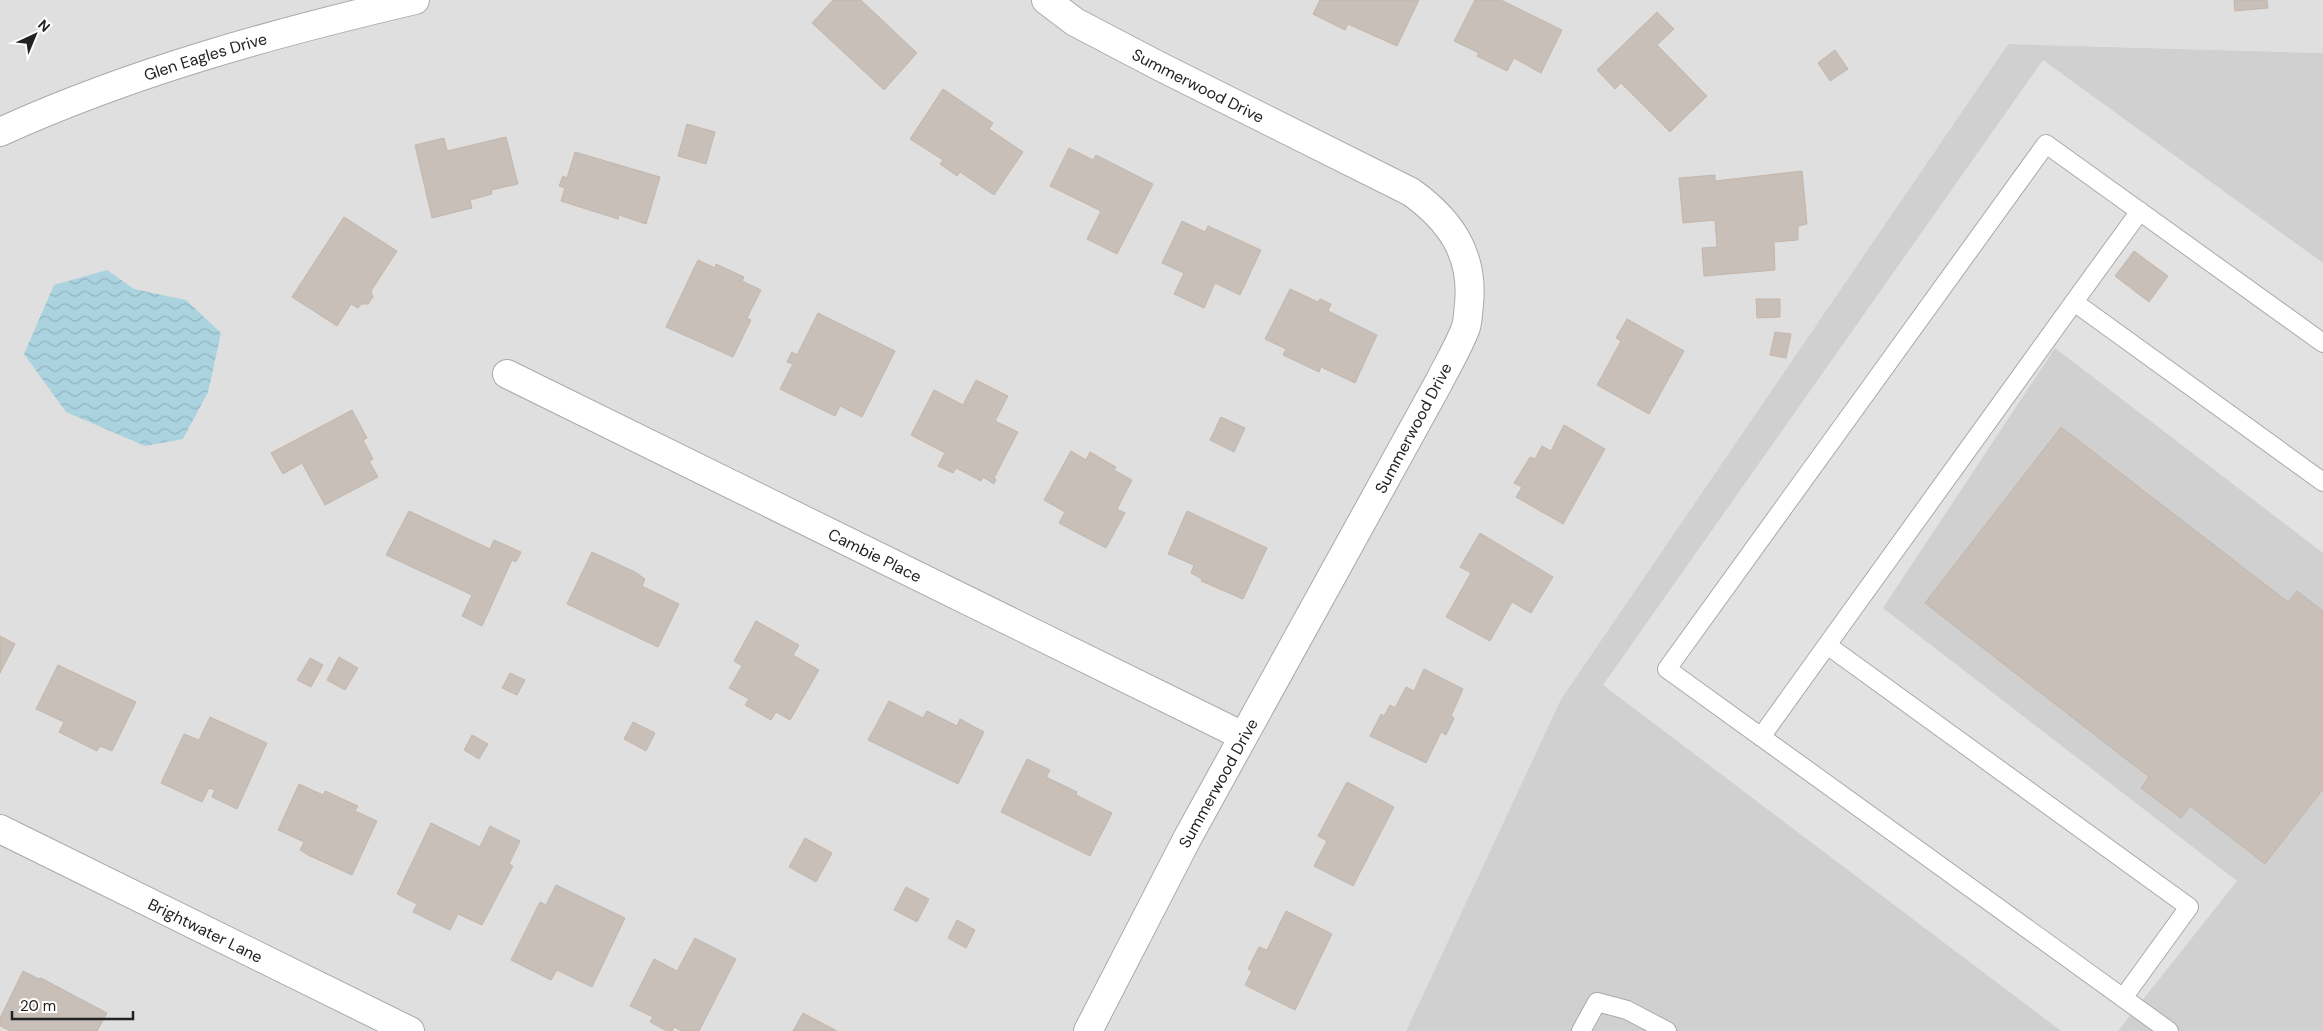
<svg xmlns="http://www.w3.org/2000/svg" width="2323" height="1031" font-family="'DM Sans',sans-serif">
<style>
.residential{fill:#e0dfdf}
.religious{fill:#d0d0d0}
.parking{fill:#e2e2e2}
.water{fill:url(#water-waves)}
.building{fill:#c7bfb8;stroke:#c4b6ab}
.lines{fill:none;stroke-linecap:round;stroke-linejoin:round}
.service-casing{stroke:#a9a9a9;stroke-width:20}
.minor-casing{stroke:#a9a9a9;stroke-width:30}
.tertiary-casing{stroke:#a9a9a9;stroke-width:30}
.service{stroke:#fff;stroke-width:18}
.minor{stroke:#fff;stroke-width:28}
.tertiary{stroke:#fff;stroke-width:28}
.labels{text-anchor:middle;stroke-width:4;stroke-linejoin:round;paint-order:stroke}
.street-label{font-size:16px;fill:#222;stroke:#fff}
</style>
<defs>
<pattern id="water-waves" width="16" height="10" patternUnits="userSpaceOnUse" patternTransform="scale(1.25)"><rect width="16" height="10" fill="#aad3df"/><path d="M0 5q4-4 8 0t8 0" fill="none" stroke="#92b5bf"/></pattern>
</defs>
<rect width="100%" height="100%" fill="#f2efe9"/>
<!-- residential -->
<path class="residential" d="M0 0H2323V53L2008 44 1561 699 1406 1031H0Z"/>
<!-- religious -->
<path class="religious" d="M2008 44 2323 53V1031H1406L1561 699Z"/>
<!-- parking -->
<path class="parking" d="M2043 60 2323 263V553L2055 348 1883 608 2237 881 2118 1031H2061L1603 685Z"/>
<!-- water -->
<path class="water" d="M107 270 134 289 186 300 221 333 208 392 183 439 145 446 66 412 24 354 54 285Z"/>
<!-- building -->
<path class="building" d="M833 0H861L917 53 884 90 812 23Z
M1320 0H1419L1397 46 1348 24 1345 30 1313 14Z
M1475 0H1501L1562 30 1541 73 1514 58 1507 71 1477 56 1479 53 1454 41Z
M2234 0H2267L2268 8 2235 11Z
M1657 12 1674 29 1657 45 1707 96 1670 132 1621 83 1615 89 1597 70Z
M1835 50 1848 69 1830 81 1818 63Z
M943 89 993 123 989 129 1023 152 994 195 960 172 957 176 940 164 943 160 910 139Z
M687 124 715 132 706 164 678 156Z
M506 137 518 184 491 190 492 194 470 200 472 208 432 218 415 145 444 138 447 151Z
M1069 148 1093 160 1096 155 1153 184 1117 254 1087 239 1101 211 1050 186Z
M575 152 660 177 646 224 619 215 618 219 561 201 565 188 559 186 563 176 567 178Z
M1802 171 1807 224 1798 226V240L1774 242 1775 270 1704 276 1702 248 1717 247 1715 220 1683 223 1679 178 1715 175V181Z
M344 217 397 251 371 291 373 297 368 304H361L358 308 351 304 337 326 292 297Z
M1182 221 1205 232 1208 226 1261 250 1240 295 1215 283 1204 308 1174 294 1184 273 1162 263Z
M2134 251 2168 276 2149 302 2115 276Z
M698 260 715 268 716 264 744 277 742 281 761 290 747 318 751 320 733 357 666 327Z
M1290 289 1318 302 1320 299 1331 304 1328 311 1377 335 1355 383 1321 367 1319 372 1283 355 1286 349 1265 339Z
M1756 299H1780V317L1757 318Z
M818 313 895 351 862 417 840 406 835 416 780 389 793 364 787 362 792 352 797 355Z
M1627 319 1684 351 1649 414 1597 385 1621 341 1616 338Z
M1775 332 1791 334 1786 358 1770 355Z
M976 380 1008 396 995 421 1018 432 994 478 996 479 994 484 983 477 981 481 956 468 953 473 938 466 945 453 911 435 934 390 963 405Z
M352 410 367 438 363 440 373 459 369 461 378 477 325 505 302 463 283 474 271 453Z
M1221 417 1245 428 1234 452 1210 440Z
M1564 425 1605 449 1563 524 1516 497 1522 487 1514 483 1530 457 1535 459 1542 446 1551 451Z
M2061 427 2288 602 2297 591 2323 611V789L2265 864 2190 806 2181 818 2141 788 2149 777 1925 603Z
M1071 451 1086 460 1090 452 1116 467 1114 470 1132 480 1117 509 1125 513 1106 548 1059 523 1065 512 1044 500Z
M409 511 490 549 494 540 521 552 516 562 512 560 482 626 462 616 472 595 386 555Z
M1187 511 1267 548 1243 599 1201 581 1202 579 1191 573 1194 565 1168 554Z
M1480 533 1553 577 1531 613 1512 602 1490 641 1446 617 1471 573 1460 567Z
M592 552 635 572 645 579 642 586 679 604 658 647 567 604Z
M756 621 799 645 793 655 819 670 790 720 776 712 771 720 745 705 749 699 729 688 742 666 734 661Z
M0 636 15 644 0 673Z
M339 657 358 668 345 690 327 680Z
M310 658 323 665 311 687 297 680Z
M58 665 136 702 112 751 100 746 97 751 59 732 64 722 36 709Z
M1424 669 1463 689 1451 716 1454 718 1446 735 1441 732 1426 763 1370 736 1381 714 1384 716 1390 705 1395 708 1406 687 1414 691Z
M510 673 525 680 517 695 502 688Z
M889 701 923 718 927 711 957 726 960 719 984 732 958 784 868 740Z
M210 717 267 743 237 809 212 797 215 790 209 788 202 802 161 783 184 734 199 740Z
M633 722 655 733 646 751 624 739Z
M472 735 488 744 479 759 464 750Z
M1027 759 1050 770 1046 777 1077 792 1076 795 1112 813 1090 856 1001 812Z
M1347 782 1394 807 1353 886 1314 866 1327 841 1318 836Z
M299 784 323 795 325 791 358 806 355 811 377 821 352 875 310 856 300 850 304 842 278 830Z
M431 823 480 847 490 826 520 841 509 864 513 866 482 925 458 914 450 930 413 912 417 904 397 894Z
M805 838 832 853 816 882 789 867Z
M556 885 625 918 592 987 557 970 551 980 511 960 540 902 546 905Z
M906 887 929 899 917 922 894 910Z
M1286 911 1332 934 1295 1010 1245 985 1252 971 1248 969 1259 947 1267 950Z
M957 920 975 930 966 948 948 938Z
M695 938 736 959 699 1031H682L674 1027 672 1031H667L650 1022 653 1017 630 1006 654 959 677 971Z
M23 971 39 979 41 978 107 1013 97 1031H11L0 1026V1018Z
M803 1013 837 1031H793Z"/>
<g class="lines">
<!-- service casing -->
<g class="service-casing">
<path id="service" d="M2074 302 2140 211
M1761 737 1827 645
M2123 998 2189 907 1827 645 2074 302 2323 482
M1581 1031 1597 1002 1627 1010 1667 1031
M2169 1031 1667 669 2046 144 2323 343"/>
</g>
<!-- minor casing -->
<g class="minor-casing">
<g id="minor">
<path id="s1" d="M1046 0 1075 22 1159 66 1411 192C1450 220 1474 254 1469 304 1468 312 1468 320 1466 327 1459 346 1448 364 1439 382L1188 837 1088 1031"/>
<path id="s2" d="M507 374 1243 736"/>
<path id="s3" d="M0 829 410 1031"/>
</g>
</g>
<!-- tertiary casing -->
<g class="tertiary-casing">
<g id="tertiary">
<path id="s4" d="M0 132C132 72 274 33 415 0"/>
</g>
</g>
<!-- service -->
<use href="#service" class="service"/>
<!-- minor -->
<use href="#minor" class="minor"/>
<!-- tertiary -->
<use href="#tertiary" class="tertiary"/>
</g>
<g class="labels">
<!-- street labels -->
<g class="street-label">
<text dy="6" stroke="none"><textPath href="#s4" startOffset="219">Glen Eagles Drive</textPath></text>
<text dy="6" stroke="none"><textPath href="#s1" startOffset="175">Summerwood Drive</textPath></text>
<text transform="translate(1413 428) rotate(-62)" y="6">Summerwood Drive</text>
<text dy="6" stroke="none"><textPath href="#s2" startOffset="410">Cambie Place</textPath></text>
<text transform="translate(1218 783) rotate(-61)" y="6">Summerwood Drive</text>
<text dy="6" stroke="none"><textPath href="#s3" startOffset="229">Brightwater Lane</textPath></text>
</g>
</g>
<!-- north arrow -->
<g transform="translate(35 35) rotate(44)" stroke="#ffffff" stroke-width="4" paint-order="stroke">
<path d="M0-4L9 19L0 12L-9 19Z" fill="#222222"/>
<text y="-8" font-size="14" font-weight="bold" text-anchor="middle" fill="#222222">N</text>
</g>
<!-- scale -->
<path d="M12 1011v8h121v-8" fill="none" stroke="#222222" stroke-width="2.5"/>
<text x="20" y="1011" font-size="15" fill="#222222" stroke="#ffffff" stroke-width="4" paint-order="stroke">20 m</text>
</svg>
